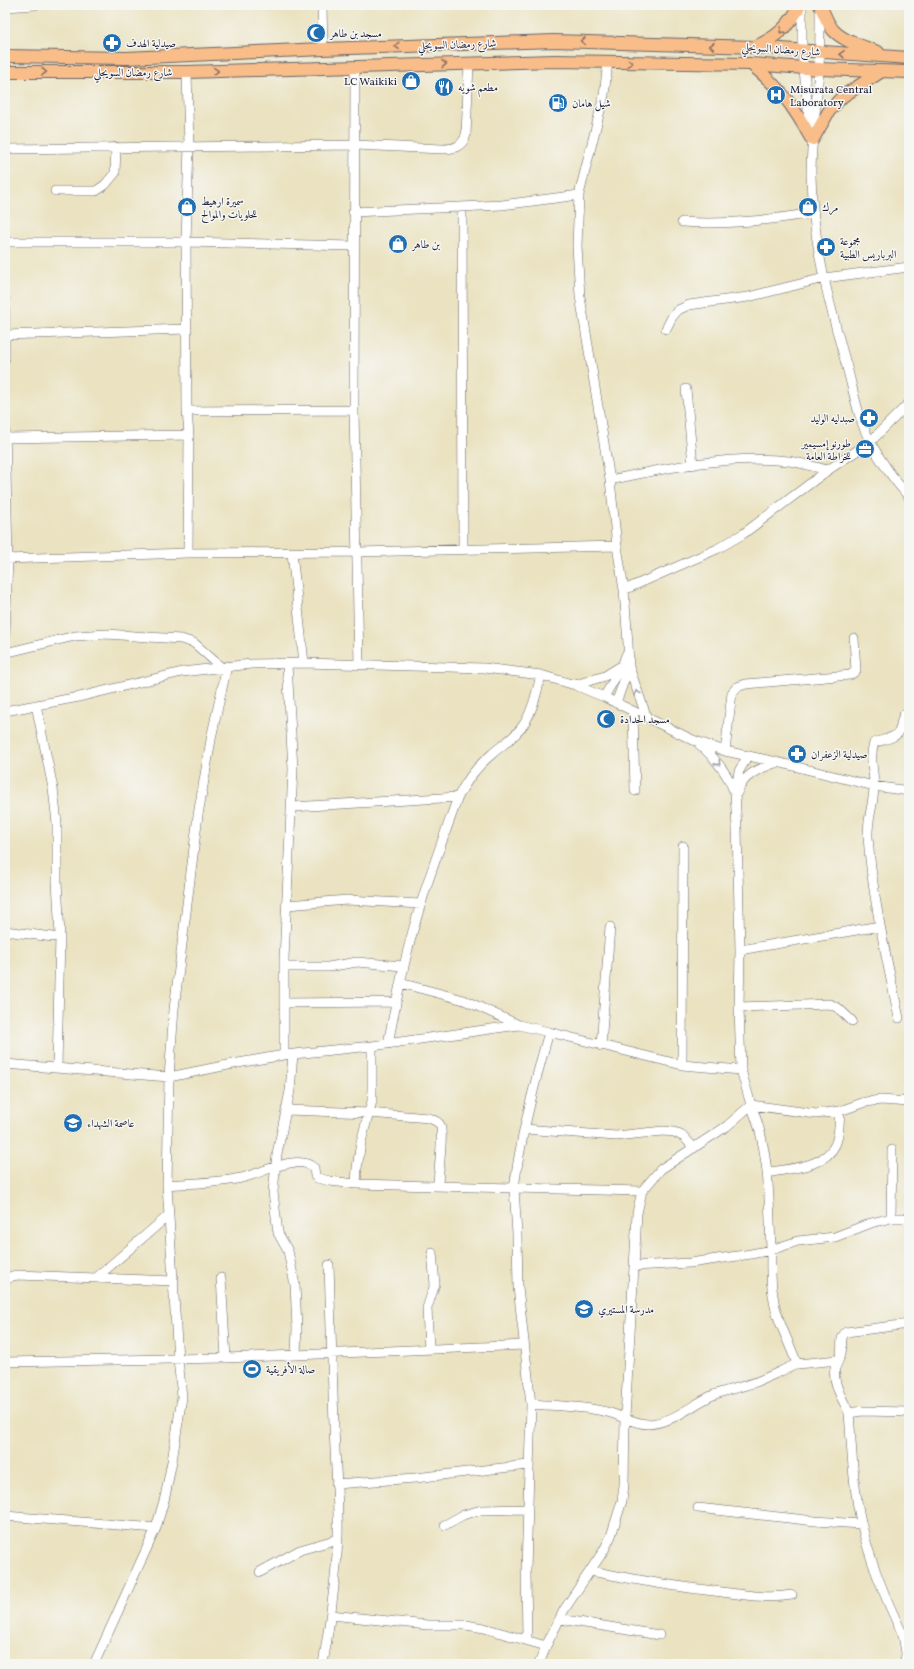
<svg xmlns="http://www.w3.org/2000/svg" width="914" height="1669" font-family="Vollkorn,Amiri,serif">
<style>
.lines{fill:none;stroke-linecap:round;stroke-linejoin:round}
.minor-casing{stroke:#68656a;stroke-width:10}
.major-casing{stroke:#68656a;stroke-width:14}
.minor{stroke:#fff;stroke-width:9}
.major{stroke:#f8bd89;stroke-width:12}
.oneway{stroke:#8d7062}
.oneway2{stroke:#9c9ca7}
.labels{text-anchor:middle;stroke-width:3;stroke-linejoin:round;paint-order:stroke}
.poi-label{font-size:11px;fill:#22223b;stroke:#f6f6f2;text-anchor:start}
.street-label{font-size:11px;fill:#22223b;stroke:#f6f6f2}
</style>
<rect width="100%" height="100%" fill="#f6f6f2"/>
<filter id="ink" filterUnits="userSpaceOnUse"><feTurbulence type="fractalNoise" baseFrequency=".025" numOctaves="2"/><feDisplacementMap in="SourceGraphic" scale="8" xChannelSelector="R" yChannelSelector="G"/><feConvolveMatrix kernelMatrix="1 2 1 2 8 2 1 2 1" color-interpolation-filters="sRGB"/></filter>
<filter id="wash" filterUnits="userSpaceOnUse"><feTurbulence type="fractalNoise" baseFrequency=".012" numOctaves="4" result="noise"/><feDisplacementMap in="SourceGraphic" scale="16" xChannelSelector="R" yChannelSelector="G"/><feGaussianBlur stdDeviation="0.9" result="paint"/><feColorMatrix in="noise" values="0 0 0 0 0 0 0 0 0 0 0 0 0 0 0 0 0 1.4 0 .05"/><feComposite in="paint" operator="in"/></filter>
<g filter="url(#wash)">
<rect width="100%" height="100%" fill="#eae2c0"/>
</g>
<g filter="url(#ink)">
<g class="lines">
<!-- minor casing -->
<g class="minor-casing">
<path id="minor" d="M322 5 323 49
M802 5V51L810 129
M5 7 35 5
M820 9C820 29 820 49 819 69 817 104 811 139 811 175 812 241 830 307 848 371 854 394 859 421 871 443 881 462 895 481 909 497
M608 62 604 95 579 195 577 246 580 296 610 480 617 546 624 590 628 644 629 667 616 703
M355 67 354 410 359 665
M187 72 189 146 186 242 187 411 189 435 188 553
M5 149 355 145 442 149C454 149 462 147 466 135L469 64
M55 191H96L105 185 115 173 116 147
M462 207 463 548
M353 212 502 205 579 195
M682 222C727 225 770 220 814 213
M5 242H186L353 246
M5 300V359
M666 329 672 317 678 310 689 305 748 297 824 278 909 267
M5 335 187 329
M686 389 693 465
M187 411 354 410
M5 428 8 559 5 634
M6 438 189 435
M610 480C666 468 732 454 789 461 802 463 815 467 828 470
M292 553 304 663
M5 559 188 553 357 552 617 546
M624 590 717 549 743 534 828 470 870 442 909 403
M5 653 75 636 107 634 148 637 181 639 194 643 221 667
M629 667 647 718
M575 685 605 676 621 666
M604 697 622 666 626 655
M36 705 53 788 57 823V881L60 936 57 1068
M5 711 79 697 182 672 251 664 304 663 484 668 541 675 575 685 604 697 693 740 725 751 777 762 874 786 909 791
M633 712 635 791
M699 744C714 757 727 772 734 791
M725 751 732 693 737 687 746 684 850 675 856 671 854 638
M737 793C743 775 758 769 775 763
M292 807 458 797
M287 905 347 900 421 904
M5 931 53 937
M740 950 880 926
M284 967H328L357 962 403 966
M400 983 464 1000 519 1025
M284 1003 396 1002
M739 1007 830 1004 838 1008 852 1021
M899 1018C887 960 872 896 868 837 867 820 874 803 874 786 874 771 869 758 874 743 881 740 893 739 898 733 903 727 899 715 909 711
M388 1044C393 1018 398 992 404 966 417 908 438 853 458 797 466 781 477 766 492 754 503 744 516 737 524 724 533 710 537 691 541 675
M601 1046 610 927
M293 1054 290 1091 277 1154 273 1192 278 1233 288 1251 295 1285 297 1328 296 1355
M284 1055V959L293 769 287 664
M5 1064 169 1077 238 1063 284 1055 372 1046 519 1025 549 1032
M682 1065 683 846
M751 1105C770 1149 769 1201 771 1249 771 1264 770 1280 773 1295 776 1320 789 1341 797 1364L838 1360
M751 1105 816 1114 840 1111 865 1102 881 1100 909 1102
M287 1110 369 1113 429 1118C433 1120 438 1121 440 1125 444 1131 438 1174 438 1186
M524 1129 616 1136 663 1131 674 1132 684 1137 694 1148
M767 1173C789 1168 824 1168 835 1145 840 1135 839 1121 840 1111
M356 1184 357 1168 361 1142 372 1101V1046
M167 1185C191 1183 218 1183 241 1178 258 1175 298 1152 314 1168L315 1176 317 1178 330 1181 356 1184 514 1188C521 1135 534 1084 549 1032L682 1065 741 1070
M642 1191 514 1188 517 1234 518 1287 531 1404C556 1406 583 1406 607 1412 620 1415 634 1424 648 1424 673 1423 690 1406 711 1396 727 1389 745 1387 761 1380 773 1375 785 1369 797 1364
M891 1218 892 1150
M634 1266 690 1263 751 1254 771 1250 798 1241 835 1237 871 1223 891 1218H909
M96 1278 169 1215
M221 1278 226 1358
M5 1281 12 1276 18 1275 174 1281
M429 1350 427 1308 435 1284 432 1253
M5 1362 226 1358 524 1345
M849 1413C843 1400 832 1383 835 1368 837 1363 840 1358 841 1353 843 1345 839 1338 846 1332L909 1324
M336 1484 415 1478 528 1465
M698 1508 815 1521 861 1524
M5 1516 156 1528
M445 1525 463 1515 481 1510 528 1509
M591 1571C635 1580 678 1587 722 1592 745 1595 768 1599 792 1595
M260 1572 300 1550 338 1539
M331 1615 427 1625H466L484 1628 546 1646
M560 1619 659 1635
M903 1635C887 1602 870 1561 862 1526 853 1489 852 1451 849 1413L862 1411 909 1412
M527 1640 526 1570 531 1404
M94 1664 156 1528 165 1497 172 1461 182 1397 178 1359 167 1185 169 1077 174 1009 198 815 212 734 227 666
M323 1664C330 1622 336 1580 338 1538 339 1500 335 1463 334 1425 332 1372 331 1318 329 1265
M539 1664 546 1646 564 1610 604 1550 611 1536 622 1501 624 1485 625 1417 635 1250 637 1213 642 1191 661 1169 727 1126 751 1105 741 1070 739 1007 740 950 737 829 735 793 739 771 747 757
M905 1664 906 1653 903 1635 909 1633"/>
</g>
<!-- major casing -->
<g class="major-casing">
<path id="major" d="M820 5C824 13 827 23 833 30 844 42 863 46 878 52
M757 46C778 36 790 25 800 5
M5 56 126 58 323 49 554 41 755 47 909 58
M751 64C781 89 792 104 811 138
M5 72H187L554 61 751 64 819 69 909 72
M813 139 829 111 843 96 882 71"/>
</g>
<!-- minor -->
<use href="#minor" class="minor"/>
<!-- major -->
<use href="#major" class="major"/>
</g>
<!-- one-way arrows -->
<defs><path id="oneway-chevron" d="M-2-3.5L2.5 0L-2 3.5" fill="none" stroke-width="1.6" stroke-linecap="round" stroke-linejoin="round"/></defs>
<g class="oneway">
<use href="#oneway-chevron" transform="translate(782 31) rotate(139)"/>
<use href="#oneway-chevron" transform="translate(583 41) rotate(-179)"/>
<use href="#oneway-chevron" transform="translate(397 46) rotate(178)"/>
<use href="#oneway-chevron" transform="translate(712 46) rotate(-178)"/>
<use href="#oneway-chevron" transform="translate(842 54) rotate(-177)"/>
<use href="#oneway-chevron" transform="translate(630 63) rotate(1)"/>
<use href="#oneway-chevron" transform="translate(444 64) rotate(-2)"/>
<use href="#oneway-chevron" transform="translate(216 71) rotate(-2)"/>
<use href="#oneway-chevron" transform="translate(44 72) rotate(1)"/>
</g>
<g class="oneway2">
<use href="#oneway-chevron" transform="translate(637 693) rotate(-110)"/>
<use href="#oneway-chevron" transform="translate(718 763) rotate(49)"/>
</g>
</g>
<!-- icons -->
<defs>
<g id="mosque-disc" transform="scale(1)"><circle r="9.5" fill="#1f6fb2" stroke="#f6f6f2"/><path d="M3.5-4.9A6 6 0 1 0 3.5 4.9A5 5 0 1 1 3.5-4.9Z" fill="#fff"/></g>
<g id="pharmacy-disc" transform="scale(1)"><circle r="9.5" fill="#1f6fb2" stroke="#f6f6f2"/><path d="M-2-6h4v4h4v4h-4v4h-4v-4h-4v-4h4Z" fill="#fff"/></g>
<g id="shop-disc" transform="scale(1)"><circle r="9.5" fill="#1f6fb2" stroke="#f6f6f2"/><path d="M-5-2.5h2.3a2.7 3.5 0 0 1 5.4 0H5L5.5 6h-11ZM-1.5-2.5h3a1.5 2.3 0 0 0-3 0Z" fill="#fff"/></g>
<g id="restaurant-disc" transform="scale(1)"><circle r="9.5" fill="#1f6fb2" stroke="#f6f6f2"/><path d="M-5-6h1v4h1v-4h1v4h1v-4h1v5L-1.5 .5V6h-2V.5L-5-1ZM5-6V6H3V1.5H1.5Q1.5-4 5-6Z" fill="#fff"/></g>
<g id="hospital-disc" transform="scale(1)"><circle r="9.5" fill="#1f6fb2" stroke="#f6f6f2"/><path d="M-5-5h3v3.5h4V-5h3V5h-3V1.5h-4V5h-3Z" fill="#fff"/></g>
<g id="fuel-disc" transform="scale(1)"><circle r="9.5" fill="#1f6fb2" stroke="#f6f6f2"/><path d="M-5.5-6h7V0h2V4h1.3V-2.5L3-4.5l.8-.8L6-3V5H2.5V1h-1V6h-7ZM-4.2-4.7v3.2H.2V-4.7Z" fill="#fff"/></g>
<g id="office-disc" transform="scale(1)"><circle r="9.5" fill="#1f6fb2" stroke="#f6f6f2"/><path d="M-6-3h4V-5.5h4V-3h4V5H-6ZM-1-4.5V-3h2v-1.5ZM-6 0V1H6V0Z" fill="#fff"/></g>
<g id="school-disc" transform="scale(1)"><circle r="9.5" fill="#1f6fb2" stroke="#f6f6f2"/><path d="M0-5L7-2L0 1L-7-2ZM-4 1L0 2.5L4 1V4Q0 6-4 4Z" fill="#fff"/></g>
<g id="stadium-disc" transform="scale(1)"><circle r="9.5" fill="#1f6fb2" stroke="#f6f6f2"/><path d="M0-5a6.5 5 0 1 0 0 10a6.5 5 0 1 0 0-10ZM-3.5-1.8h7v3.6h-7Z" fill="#fff"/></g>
</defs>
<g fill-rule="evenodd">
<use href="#mosque-disc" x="316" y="33"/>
<use href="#pharmacy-disc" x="112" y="43"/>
<use href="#shop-disc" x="411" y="81"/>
<use href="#restaurant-disc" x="444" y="87"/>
<use href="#hospital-disc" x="776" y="95"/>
<use href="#fuel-disc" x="558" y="103"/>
<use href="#shop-disc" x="187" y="207"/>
<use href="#shop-disc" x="808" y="207"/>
<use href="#shop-disc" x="398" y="244"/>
<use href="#pharmacy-disc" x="826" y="247"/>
<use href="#pharmacy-disc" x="869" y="418"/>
<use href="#office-disc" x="865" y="449"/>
<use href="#mosque-disc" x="606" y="719"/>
<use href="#pharmacy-disc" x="797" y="754"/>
<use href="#school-disc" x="73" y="1123"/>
<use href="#school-disc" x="584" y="1309"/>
<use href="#stadium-disc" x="252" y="1369"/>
</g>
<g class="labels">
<!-- poi labels -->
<g class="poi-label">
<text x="330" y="37">مسجد بن طاهر</text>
<text x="126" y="47">صيدلية الهدف</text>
<text x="397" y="85" text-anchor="end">LC Waikiki</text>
<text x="458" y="91">مطعم شويه</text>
<text x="790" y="93">Misurata Central<tspan x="790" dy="13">Laboratory</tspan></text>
<text x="572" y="107">شيل هامان</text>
<text x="201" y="205">سميرة ارهيط<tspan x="201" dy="13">للحلويات والموالح</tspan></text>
<text x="822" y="211">مرك</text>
<text x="840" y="245">مجموعة<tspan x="840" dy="13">البرباريس الطبية</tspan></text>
<text x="412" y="248">بن طاهر</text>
<text x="855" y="422" text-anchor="end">صبدليه الوليد</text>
<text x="851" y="447" text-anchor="end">طورنو إمسيمير<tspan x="851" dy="13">للخراطة العامة</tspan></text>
<text x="620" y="723">مسجد الحدادة</text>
<text x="811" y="758">صيدلية الزعفران</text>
<text x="87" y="1127">عاصمة الشهداء</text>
<text x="598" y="1313">مدرسة المستيري</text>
<text x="266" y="1373">صالة الأفريقية</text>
</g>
<!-- street labels -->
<g class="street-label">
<text transform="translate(457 44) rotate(-2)" y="4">شارع رمضان السويحلي</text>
<text transform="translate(781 49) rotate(4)" y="4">شارع رمضان السويحلي</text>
<text x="133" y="76">شارع رمضان السويحلي</text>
</g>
</g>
<!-- margin -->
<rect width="914" height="1669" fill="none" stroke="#f6f6f2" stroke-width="20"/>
</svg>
